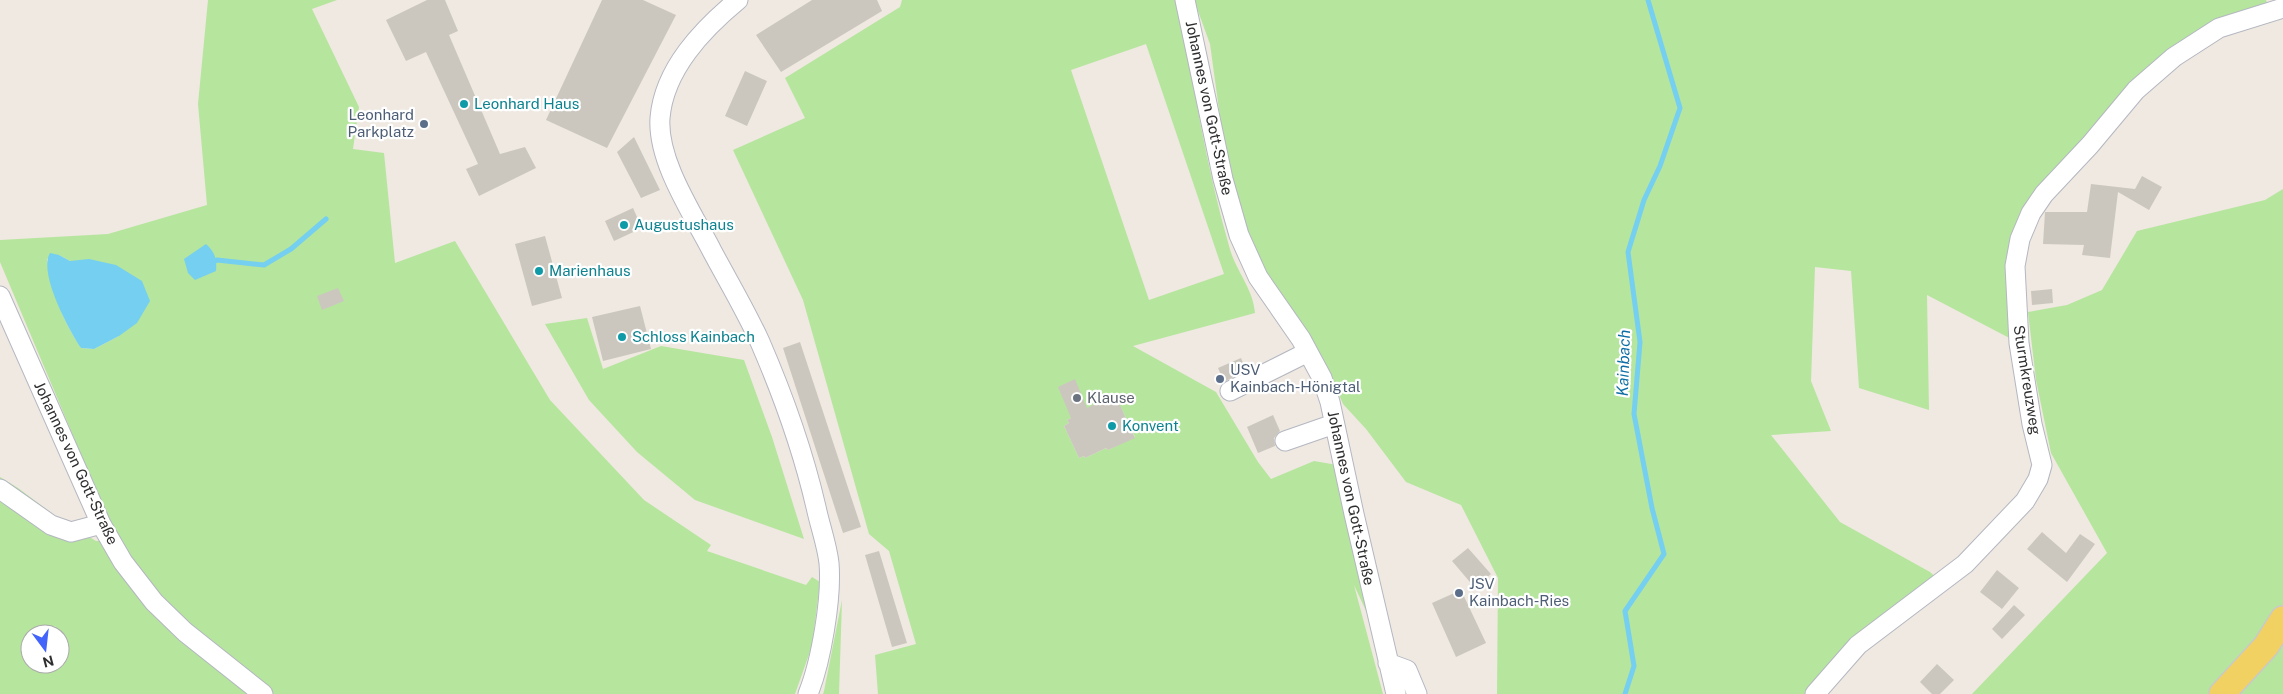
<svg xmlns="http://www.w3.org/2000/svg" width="2283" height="694" font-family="'Public Sans',sans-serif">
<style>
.green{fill:#b6e59e;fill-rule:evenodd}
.water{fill:#75cff0}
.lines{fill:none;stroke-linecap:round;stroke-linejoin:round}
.stream{stroke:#75cff0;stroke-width:5}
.building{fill:#cbc7bf}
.minor-casing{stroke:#b4b7c1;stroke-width:21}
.major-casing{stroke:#c9c9c9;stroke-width:28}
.minor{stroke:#fff;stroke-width:19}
.major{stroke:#f2d163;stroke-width:25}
.culture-dot{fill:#0f9aa8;stroke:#fff;stroke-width:2}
.service-dot{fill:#5c6f8a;stroke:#fff;stroke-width:2}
.worship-dot{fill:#6b7280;stroke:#fff;stroke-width:2}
.labels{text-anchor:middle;stroke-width:4.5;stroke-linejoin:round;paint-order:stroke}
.culture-label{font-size:15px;fill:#0d838f;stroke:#fff;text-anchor:start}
.street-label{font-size:15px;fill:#2e2e2e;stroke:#fff}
.service-label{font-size:15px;fill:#4e5e75;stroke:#fff;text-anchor:start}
.worship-label{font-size:15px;fill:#5b616d;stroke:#fff;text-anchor:start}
.water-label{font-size:16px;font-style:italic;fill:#0d6fa3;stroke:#fff}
</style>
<rect width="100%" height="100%" fill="#efe9e1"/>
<!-- green -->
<path class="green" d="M208 0H337L312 9 359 107 353 149 384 153 395 263 455 241 550 400 644 500 711 545 707 551 806 585 812 577 820 582 812 646 795 694H0V477L18 488 58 518 96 541 117 540 0 262V240L108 234 207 205 198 104ZM59 255 70 261 119 336 94 349 81 348C63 321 51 291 47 259ZM30 634H60V664H30Z
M902 0H1178C1193 82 1206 166 1229 246 1235 270 1253 288 1255 313L1133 346 1216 392 1258 462 1271 479 1314 461 1343 466 1387 656 1354 585 1383 694H878L875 655 916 644 889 551 869 534 803 300 733 150 805 118 785 78 900 7ZM1146 44 1224 274 1149 300 1071 70ZM1115 395 1135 437 1108 450 1106 448 1085 458 1084 456 1079 458 1064 426 1069 423 1067 420 1094 407 1093 405Z
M1194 0H2266L2270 11 2219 28 2136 90 2020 239 2019 343 1927 295 1929 410 1859 388 1851 271 1815 267 1811 381 1831 431 1771 435 1840 522 1930 572 1942 583 1815 694H1497L1498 578 1461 505 1406 482 1366 429 1343 404 1323 358 1264 274 1244 230 1225 153 1210 44Z
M2283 189V694H1972L2107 553 2051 453 2036 380 2028 312 2067 305 2102 290 2137 231 2265 200Z
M587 318 603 369 661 346 744 360 772 437 804 539 695 500 637 452 589 400 545 324Z
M842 600 839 694H823L824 691Z"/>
<!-- water -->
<path class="water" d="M206 244C215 252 217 259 216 271L195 280 188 273 184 259Z
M50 253 59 255 70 261 89 259 116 265 142 281 150 301 137 323 119 336 94 349 81 348C69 330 38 273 50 253Z"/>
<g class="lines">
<!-- stream -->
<path class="stream" d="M213 262 217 260 264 265 291 249 326 219
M1625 694 1634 666 1625 611 1664 554 1652 508 1634 414 1640 342 1628 252 1644 200 1660 166 1680 108 1648 0"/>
</g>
<!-- building -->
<path class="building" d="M427 0H445L458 31 449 35 500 154 525 147 536 168 479 196 466 169 478 164 426 52 406 61 386 20Z
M602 0H643L676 15 607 148 546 120Z
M812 0H877L882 11 781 72 756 35Z
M745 71 767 81 747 126 725 116Z
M634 137 660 190 641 198 617 152Z
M2142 176 2162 187 2149 210 2118 192 2110 258 2082 255 2084 245 2043 244 2045 212H2087L2091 184 2135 189Z
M633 208 642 228 614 241 605 221Z
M545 236 562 298 532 306 515 244Z
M338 288 344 301 322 310 317 296Z
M2052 289 2053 303 2032 305 2031 291Z
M640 306 651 349 603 361 592 317Z
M800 342 861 527 843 533 783 348Z
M1241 358 1246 370 1224 382 1218 368Z
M1075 379 1087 408 1115 394 1135 438 1108 450 1106 448 1085 458 1084 456 1079 458 1064 426 1069 423 1067 420 1071 418 1058 387Z
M1273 415 1280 431 1274 438 1275 446 1258 453 1247 427Z
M2042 532 2066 553 2080 534 2095 544 2067 582 2027 549Z
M1468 548 1491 574 1475 588 1452 561Z
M879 551 907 643 892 647 865 555Z
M1997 570 2019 588 2002 609 1980 592Z
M1461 590 1486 643 1456 657 1432 603Z
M2014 605 2025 615 2002 639 1992 629Z
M1937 664 1954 680 1940 694H1932L1920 682Z"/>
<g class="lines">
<!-- minor casing -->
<g class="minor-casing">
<path id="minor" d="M738 0C703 29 664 69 660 118 657 161 693 214 712 251 728 281 746 311 760 342 783 395 803 451 816 507 820 526 827 545 829 563 832 598 821 662 808 694
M1185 0 1223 179 1239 235 1258 277 1301 339 1322 378 1330 402 1354 514 1396 694
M0 296 101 524 123 562 154 602 185 632 263 694
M1230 391 1308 352
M1285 441 1334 424
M0 489 51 525 71 532 101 524
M1388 663 1407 670 1417 694
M1815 694 1858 645 1965 564 2025 501 2038 479 2042 465 2032 424 2019 343 2015 266 2020 239 2031 213 2044 194 2090 145 2136 90 2174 57 2219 28 2283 8"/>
</g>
<!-- major casing -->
<g class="major-casing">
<path id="major" d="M2222 694 2266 646 2283 619"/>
</g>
<!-- minor -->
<use href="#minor" class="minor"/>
<!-- major -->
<use href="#major" class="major"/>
</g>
<!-- markers -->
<g class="culture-dot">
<circle cx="464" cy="104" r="5"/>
<circle cx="624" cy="225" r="5"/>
<circle cx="539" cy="271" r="5"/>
<circle cx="622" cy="337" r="5"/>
<circle cx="1112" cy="426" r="5"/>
</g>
<g class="service-dot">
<circle cx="424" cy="124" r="5"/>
<circle cx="1220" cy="379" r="5"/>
<circle cx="1459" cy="593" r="5"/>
</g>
<circle class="worship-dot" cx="1077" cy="398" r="5"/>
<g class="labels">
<!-- culture labels -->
<g class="culture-label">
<text x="474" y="109">Leonhard Haus</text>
<text x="634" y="230">Augustushaus</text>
<text x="549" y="276">Marienhaus</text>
<text x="632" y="342">Schloss Kainbach</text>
<text x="1122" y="431">Konvent</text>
</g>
<!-- street labels -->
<g class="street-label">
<text transform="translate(1209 108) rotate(78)" y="5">Johannes von Gott-Straße</text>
<text transform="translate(2027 380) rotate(81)" y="5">Sturmkreuzweg</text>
<text transform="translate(76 463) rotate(65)" y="5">Johannes von Gott-Straße</text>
<text transform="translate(1351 498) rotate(78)" y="5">Johannes von Gott-Straße</text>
</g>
<!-- service labels -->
<g class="service-label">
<text x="414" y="120" text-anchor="end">Leonhard<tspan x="414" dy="17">Parkplatz</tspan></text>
<text x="1230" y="375">USV<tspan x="1230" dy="17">Kainbach-Hönigtal</tspan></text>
<text x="1469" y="589">JSV<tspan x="1469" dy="17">Kainbach-Ries</tspan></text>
</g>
<!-- worship labels -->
<g class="worship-label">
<text x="1087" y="403">Klause</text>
</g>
<!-- water labels -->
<g class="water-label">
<text transform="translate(1623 363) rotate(-88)" y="6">Kainbach</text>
</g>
</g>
<!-- north arrow -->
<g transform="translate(45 649) rotate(165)"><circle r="24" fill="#ffffff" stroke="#ababab"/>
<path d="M0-4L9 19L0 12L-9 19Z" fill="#4264fb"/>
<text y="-8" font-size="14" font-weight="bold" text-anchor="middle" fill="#2e2e2e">N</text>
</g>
</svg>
